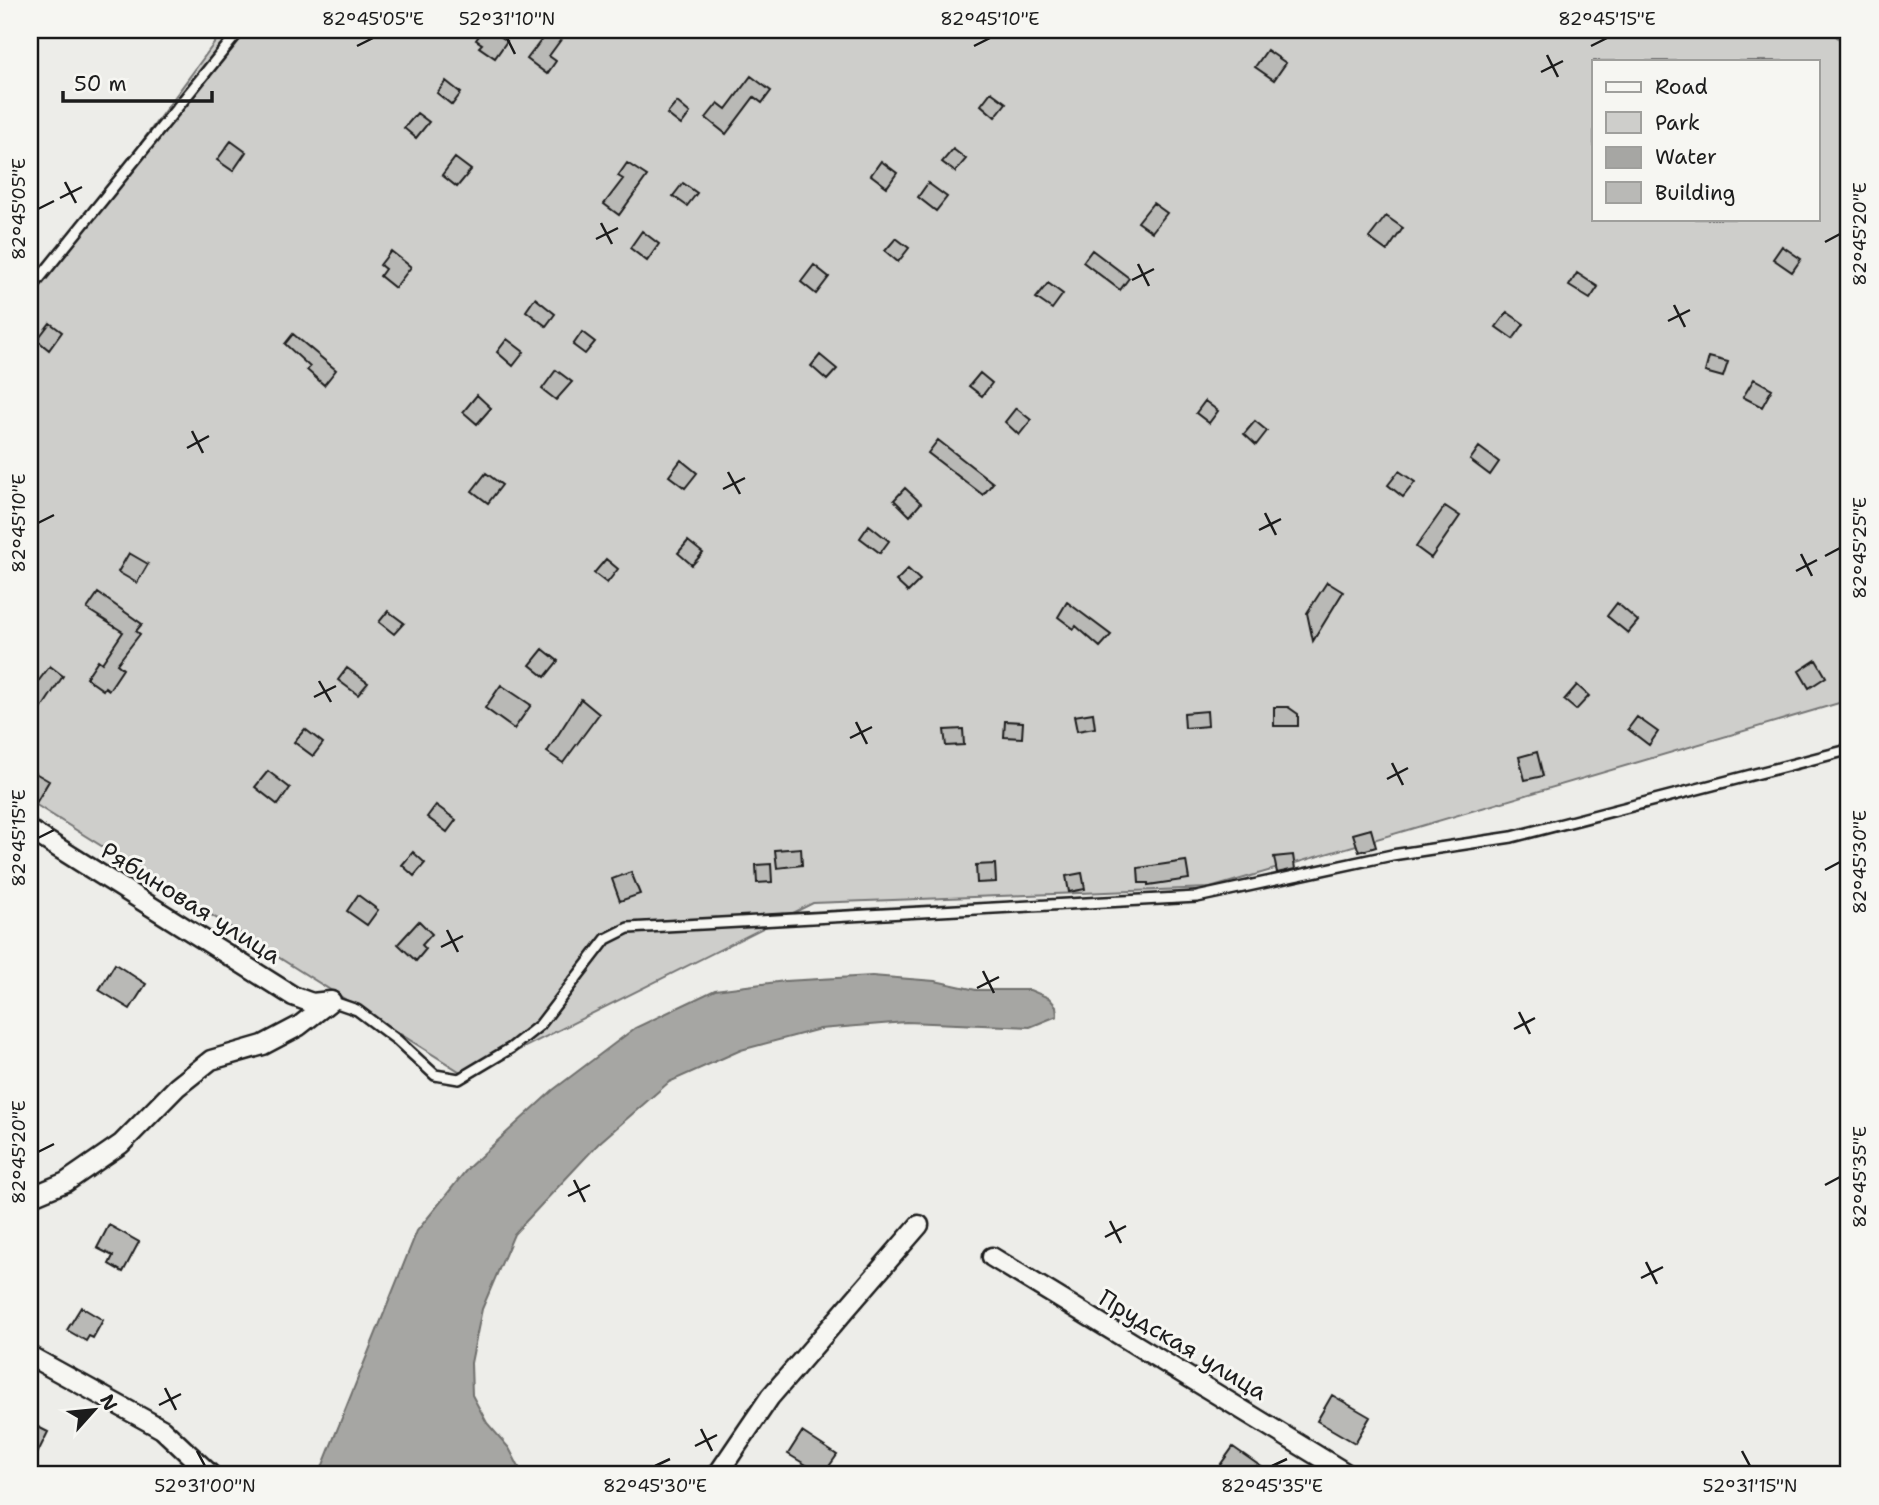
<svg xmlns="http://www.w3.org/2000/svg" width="1879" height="1505" font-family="'Shantell Sans',sans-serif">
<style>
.green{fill:#cececb;stroke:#757574;stroke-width:2;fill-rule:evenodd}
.water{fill:#a6a6a3;stroke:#6f6f6d;stroke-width:2}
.building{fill:#b9b9b6;stroke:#1c1c1c;stroke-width:2}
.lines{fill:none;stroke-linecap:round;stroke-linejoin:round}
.service-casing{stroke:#1c1c1c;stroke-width:14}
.minor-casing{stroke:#1c1c1c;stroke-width:23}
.service{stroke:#f6f6f2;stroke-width:9}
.minor{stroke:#f6f6f2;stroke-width:18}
.ticks{fill:none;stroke:#1c1c1c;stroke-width:2.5}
.labels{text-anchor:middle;stroke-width:6;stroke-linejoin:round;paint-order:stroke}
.street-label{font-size:24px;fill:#1c1c1c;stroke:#f6f6f2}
.neatline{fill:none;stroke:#1c1c1c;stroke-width:2.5}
.ticks-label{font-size:18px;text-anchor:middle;fill:#1c1c1c}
</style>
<rect width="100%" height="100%" fill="#edede9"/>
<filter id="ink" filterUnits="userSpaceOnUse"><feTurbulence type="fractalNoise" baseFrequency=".0143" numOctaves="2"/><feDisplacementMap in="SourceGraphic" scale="14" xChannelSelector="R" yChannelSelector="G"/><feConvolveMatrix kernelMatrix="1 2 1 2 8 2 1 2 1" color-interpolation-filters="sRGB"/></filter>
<g filter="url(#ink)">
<!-- green -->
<path class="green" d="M224 30H1829L1849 47V697L1846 701 1210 888 813 903 467 1076 30 801V294ZM1594 61H1818V219H1594Z"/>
<!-- water -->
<path class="water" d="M872 976 935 981 976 990H1030L1049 998 1056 1006 1057 1016 1030 1027 906 1022 820 1029 741 1050 669 1082 599 1143 514 1234 482 1309 471 1363 472 1395 487 1423 509 1448 523 1475H319L417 1231 468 1168 553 1090 635 1028 715 990 785 981Z"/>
<!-- building -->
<path class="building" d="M483 30H505L500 36 507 41 495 58 479 47 482 44 476 40Z
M549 30H568L549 56 556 61 547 74 527 59Z
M1267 50 1286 63 1274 80 1255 67Z
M751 76 771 91 762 103 754 97 726 134 706 118 718 103 726 109Z
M446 81 461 93 452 105 437 93Z
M991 92 1006 103 995 117 981 105Z
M677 102 690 113 681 125 667 114Z
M417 113 429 122 416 138 404 128Z
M231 141 246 152 233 171 217 160Z
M953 149 966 159 955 172 942 162Z
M455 158 471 170 457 187 442 175Z
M881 161 897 173 887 187 871 175Z
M627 163 647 176 619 215 604 204 623 179 618 176Z
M683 183 697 193 687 206 673 196Z
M928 183 947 197 936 211 918 197Z
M1153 203 1167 213 1152 232 1138 222Z
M1386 216 1403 228 1387 251 1369 238Z
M642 231 659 244 647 261 630 248Z
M896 238 909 248 898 262 885 251Z
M1782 246 1801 259 1792 272 1773 259Z
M1092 250 1129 278 1120 290 1083 262Z
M391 251 411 267 395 288 380 276 385 269 380 265Z
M814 265 829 277 816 294 801 282Z
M1577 273 1598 287 1590 299 1569 286Z
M1048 283 1063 294 1052 309 1036 298Z
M535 298 555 314 546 326 526 311Z
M1507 312 1524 324 1513 339 1496 327Z
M50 323 62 332 49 350 37 340Z
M582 332 595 342 585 354 573 345Z
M293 334 336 370 324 385 307 370 310 367 285 344Z
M507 339 524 352 513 366 497 352Z
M820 355 837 369 827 380 811 366Z
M1709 357 1728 362 1723 377 1705 372Z
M556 370 572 382 556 400 542 389Z
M980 373 992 383 982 396 969 386Z
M1754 379 1772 389 1762 407 1743 397Z
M477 395 491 408 477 424 463 412Z
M1205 401 1218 411 1209 423 1196 413Z
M1016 408 1031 420 1019 435 1005 422Z
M1255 421 1267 431 1256 445 1244 434Z
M938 440 993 483 983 495 928 453Z
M1479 447 1499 462 1490 475 1470 460Z
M681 460 697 473 685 488 669 476Z
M1399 471 1415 482 1403 497 1388 485Z
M486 473 502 485 488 503 472 491Z
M905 488 921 503 910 516 894 500Z
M1445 506 1460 516 1431 558 1416 547Z
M869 525 889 541 880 553 860 538Z
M688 541 703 553 692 565 678 553Z
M129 553 148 564 137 583 118 572Z
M606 559 618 569 607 583 594 573Z
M908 569 920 580 908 592 896 581Z
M1327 582 1343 592 1313 641 1307 613Z
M98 593 142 624 136 631 140 634 117 664 123 669 109 690 105 687 103 690 86 678 98 660 102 663 123 632 87 609Z
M1067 602 1111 635 1100 647 1076 626 1074 629 1058 617Z
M1617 603 1638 621 1628 633 1607 616Z
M388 611 404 623 394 634 379 622Z
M543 649 558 661 545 677 530 665Z
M1816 660 1826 677 1809 688 1799 671Z
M50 666 63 676 30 726V692Z
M347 668 368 683 358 695 338 680Z
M501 685 531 705 514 729 485 708Z
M1577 685 1589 696 1576 710 1564 700Z
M581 699 599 714 563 763 547 752Z
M1274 707H1288L1298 714V726H1274Z
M1207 711 1208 726 1185 728 1184 713Z
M1093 713 1095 728 1077 731 1074 716Z
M1637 717 1658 732 1649 745 1628 729Z
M1005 721 1023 722 1022 738 1004 737Z
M305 729 323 743 313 756 294 742Z
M963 729 964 745 946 746 944 730Z
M1537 752 1543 776 1525 780 1519 757Z
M30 770 49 781 30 813Z
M268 771 290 788 278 805 255 787Z
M436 805 456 820 447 832 427 817Z
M1371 829 1376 847 1359 852 1353 834Z
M801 848 802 865 777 868 775 850Z
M413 852 425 863 414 876 402 865Z
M1293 855 1295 869 1277 873 1274 857Z
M1186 861 1189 879 1148 885V883H1139L1138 868Z
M771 864 772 882 757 883 756 865Z
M995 864 996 882 977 883 976 865Z
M631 872 640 894 620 901 612 879Z
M1082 873 1085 889 1069 892 1066 876Z
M358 895 378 910 367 925 347 911Z
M419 921 432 934 422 945 426 949 416 961 398 944Z
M115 964 146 984 130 1009 99 990Z
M109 1225 139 1242 123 1272 109 1264 113 1256 97 1248Z
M81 1307 103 1320 93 1338 89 1336 86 1341 67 1330Z
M1332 1395 1370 1417 1355 1443 1317 1421Z
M30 1423 48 1432 30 1468Z
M802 1432 837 1455 823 1475 788 1454Z
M1233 1447 1273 1475H1213Z"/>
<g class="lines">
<!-- service casing -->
<g class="service-casing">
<path id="service" d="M30 290 240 30
M331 1001 357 1010 397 1040 435 1075 459 1079 511 1048 540 1025 606 939 628 928 1197 897 1392 855 1512 837 1844 751 1849 746"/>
</g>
<!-- minor casing -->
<g class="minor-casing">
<path id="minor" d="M30 830 293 996 312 1003 331 1001
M30 1197 66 1182 121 1144 177 1087 211 1060 263 1045 299 1026 331 1001
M992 1257 1349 1475
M30 1356 162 1429 211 1475
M717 1475 770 1397 919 1225"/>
</g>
<!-- service -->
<use href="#service" class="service"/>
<!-- minor -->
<use href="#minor" class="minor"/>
</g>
</g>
<!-- ticks -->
<path class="ticks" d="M507 38 515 54M357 46 373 38M974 46 990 38M1591 46 1607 38M1547 55 1558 77M1541 72 1563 61M65 182 76 203M60 198 82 187M38 209 54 201M601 223 612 244M596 239 618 228M1825 242 1840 234M1138 264 1149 286M1132 280 1154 269M1674 305 1685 327M1668 321 1690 310M192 431 203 453M187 448 209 436M728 472 740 494M723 489 745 478M1265 513 1276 535M38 523 54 515M1259 530 1281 519M1801 554 1812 576M1825 556 1840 548M1796 571 1817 560M319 681 331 702M314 697 336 686M856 722 867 744M850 738 872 727M1392 763 1403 785M1387 779 1408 768M38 838 54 830M1825 870 1840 862M447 930 458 952M441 947 463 936M983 971 994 993M977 988 999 977M1519 1012 1530 1034M1514 1029 1535 1018M38 1152 54 1144M574 1180 585 1202M1825 1185 1840 1177M568 1196 590 1185M1110 1221 1121 1243M1105 1237 1126 1226M1646 1262 1657 1284M1641 1278 1663 1267M165 1388 176 1410M159 1405 181 1394M701 1429 712 1451M695 1446 717 1435M197 1451 205 1466M1742 1451 1750 1466M655 1466 670 1459M1272 1466 1287 1459"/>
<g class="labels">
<!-- street labels -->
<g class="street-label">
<text transform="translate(191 903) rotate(32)" y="8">Рябиновая улица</text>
<text transform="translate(1183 1345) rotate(31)" y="8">Прудская улица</text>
</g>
</g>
<!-- margin -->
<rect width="1879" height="1505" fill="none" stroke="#f6f6f2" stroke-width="77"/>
<!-- legend -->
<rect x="1592" y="60" width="228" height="161" fill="#f6f6f2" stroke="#9f9f9c" stroke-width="2"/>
<rect x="1606" y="82" width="35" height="10" fill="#f6f6f2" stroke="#9f9f9c" stroke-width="2"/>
<text x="1655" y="94" font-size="21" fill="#1c1c1c">Road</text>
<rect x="1606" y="112" width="35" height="21" fill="#cececb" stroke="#9f9f9c" stroke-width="2"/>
<text x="1655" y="130" font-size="21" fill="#1c1c1c">Park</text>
<rect x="1606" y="147" width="35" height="21" fill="#a6a6a3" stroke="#9f9f9c" stroke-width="2"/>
<text x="1655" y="164" font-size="21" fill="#1c1c1c">Water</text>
<rect x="1606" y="182" width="35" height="21" fill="#b9b9b6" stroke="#9f9f9c" stroke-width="2"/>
<text x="1655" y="200" font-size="21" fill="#1c1c1c">Building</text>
<!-- north arrow -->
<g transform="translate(94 1410) rotate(63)" stroke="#f6f6f2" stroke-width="5" paint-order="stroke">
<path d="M0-5L12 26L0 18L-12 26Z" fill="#1c1c1c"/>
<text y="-10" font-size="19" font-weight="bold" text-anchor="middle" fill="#1c1c1c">N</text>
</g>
<!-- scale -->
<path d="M63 91v10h149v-10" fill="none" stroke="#1c1c1c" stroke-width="3.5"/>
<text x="74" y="91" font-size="21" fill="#1c1c1c" stroke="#f6f6f2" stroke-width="5" paint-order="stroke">50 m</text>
<rect x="38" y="38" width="1802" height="1428" class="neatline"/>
<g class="ticks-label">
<text x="373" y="25">82°45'05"E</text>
<text x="507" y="25">52°31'10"N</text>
<text x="990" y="25">82°45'10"E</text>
<text x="1607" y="25">82°45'15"E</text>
<text transform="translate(19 209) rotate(-90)" y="6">82°45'05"E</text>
<text transform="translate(1860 234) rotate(-90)" y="6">82°45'20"E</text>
<text transform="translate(19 523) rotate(-90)" y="6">82°45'10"E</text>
<text transform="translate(1860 548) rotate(-90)" y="6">82°45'25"E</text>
<text transform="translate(19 838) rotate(-90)" y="6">82°45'15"E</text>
<text transform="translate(1860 862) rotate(-90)" y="6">82°45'30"E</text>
<text transform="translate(19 1152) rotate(-90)" y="6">82°45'20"E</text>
<text transform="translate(1860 1177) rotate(-90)" y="6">82°45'35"E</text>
<text x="205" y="1492">52°31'00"N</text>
<text x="655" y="1492">82°45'30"E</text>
<text x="1272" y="1492">82°45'35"E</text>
<text x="1750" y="1492">52°31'15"N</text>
</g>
</svg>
